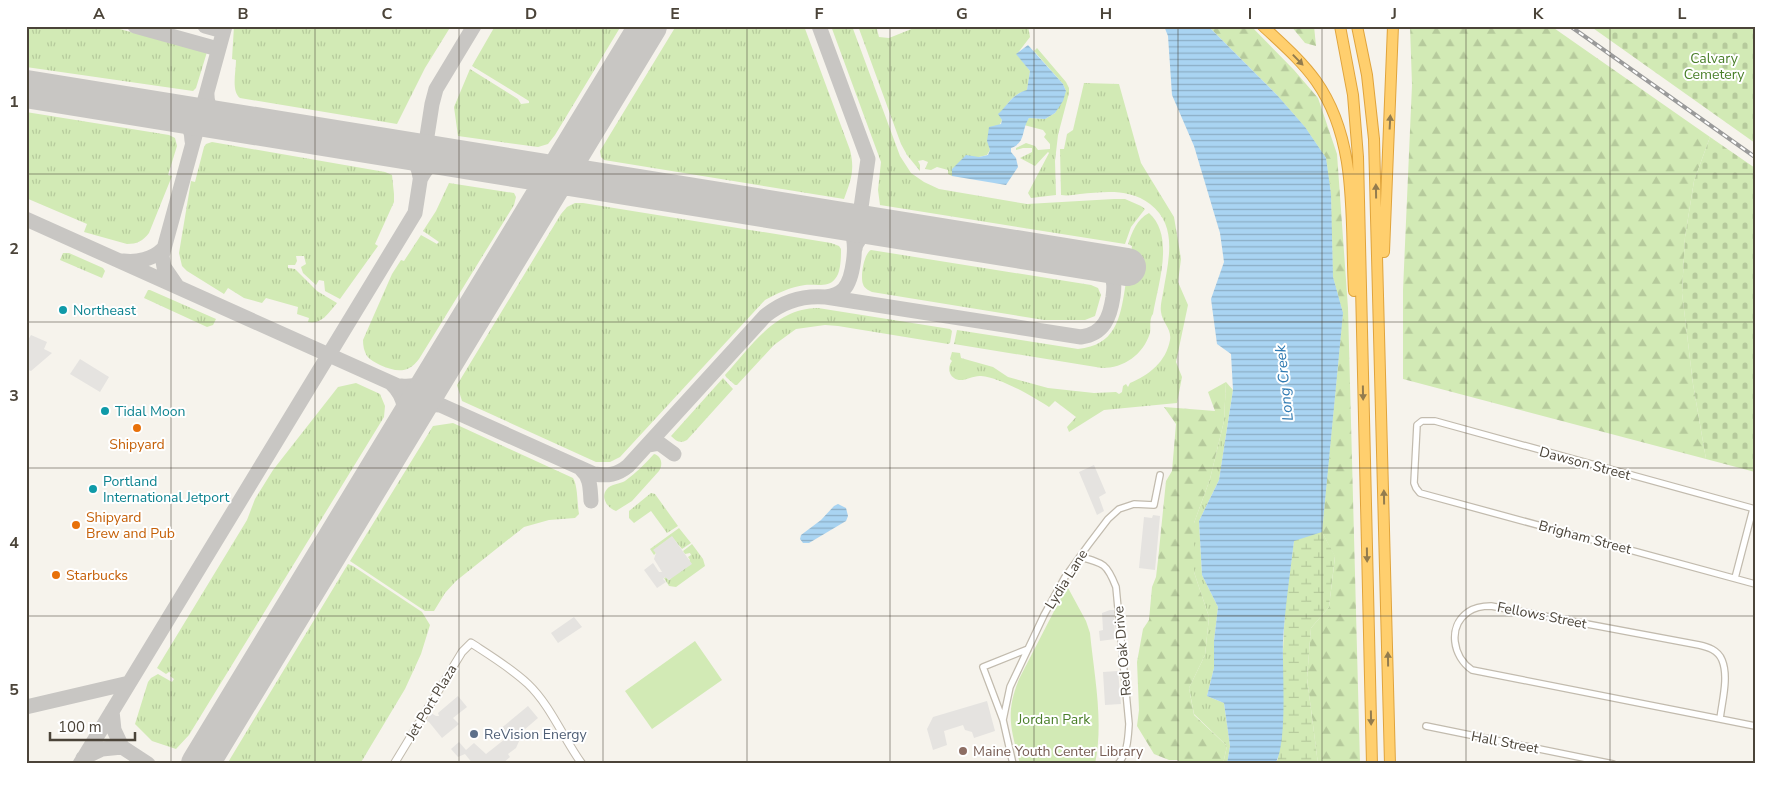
<svg xmlns="http://www.w3.org/2000/svg" width="1781" height="790" font-family="'Nunito Sans',sans-serif">
<style>
.grass{fill:url(#grass-tufts)}
.forest{fill:url(#forest-firs)}
.wetland{fill:url(#wetland-marsh)}
.cemetery{fill:url(#cemetery-stones)}
.park{fill:#d2eab5}
.parking{fill:#e5e3e0}
.water{fill:url(#water-rules)}
.lines{fill:none;stroke-linecap:round;stroke-linejoin:round}
.taxiway{stroke:#c8c6c3;stroke-width:15}
.runway{stroke:#c8c6c3;stroke-width:38}
.minor-casing{stroke:#c2bbae;stroke-width:8}
.tertiary-casing{stroke:#c2bbae;stroke-width:9}
.motorway-casing{stroke:#e0a43c;stroke-width:12}
.minor{stroke:#fff;stroke-width:5.5}
.tertiary{stroke:#fff;stroke-width:7}
.motorway{stroke:#ffcf6e;stroke-width:10}
.rail-casing{stroke:#9a9a9a;stroke-width:4}
.rail{stroke:#fff;stroke-width:2;stroke-dasharray:5.5;stroke-linecap:butt}
.oneway{fill:#937c4e}
.grid{fill:none;stroke:#4b4439;stroke-width:1;stroke-opacity:0.55}
.culture-dot{fill:#0f9aa8;stroke:#fff;stroke-width:2}
.food-dot{fill:#e8710a;stroke:#fff;stroke-width:2}
.service-dot{fill:#5c6f8a;stroke:#fff;stroke-width:2}
.education-dot{fill:#8d6e63;stroke:#fff;stroke-width:2}
.labels{text-anchor:middle;stroke-width:4;stroke-linejoin:round;paint-order:stroke}
.park-label{font-size:14px;fill:#4a7f2a;stroke:#fff}
.culture-label{font-size:14px;fill:#0d838f;stroke:#fff;text-anchor:start}
.food-label{font-size:14px;fill:#c56008;stroke:#fff;text-anchor:start}
.street-label{font-size:14px;fill:#4b4439;stroke:#fff}
.service-label{font-size:14px;fill:#4e5e75;stroke:#fff;text-anchor:start}
.education-label{font-size:14px;fill:#785e54;stroke:#fff;text-anchor:start}
.water-label{font-size:15px;font-style:italic;fill:#2e7ab2;stroke:#fff}
.neatline{fill:none;stroke:#4b4439;stroke-width:2}
.grid-label{font-size:16px;text-anchor:middle;font-weight:bold;fill:#4b4439}
</style>
<defs>
<pattern id="grass-tufts" width="24" height="20" patternUnits="userSpaceOnUse" patternTransform="scale(1.25)"><rect width="24" height="20" fill="#d2eab5"/><path d="M3 7l-1-3M5 7V3M7 7l1-3M15 17l-1-3M17 17v-4M19 17l1-3" fill="none" stroke="#b6ca9c"/></pattern>
<pattern id="forest-firs" width="22" height="20" patternUnits="userSpaceOnUse" patternTransform="scale(1.25)"><rect width="22" height="20" fill="#d2eab5"/><path d="M5 1l3.5 6h-7zM16 11l3.5 6h-7z" fill="#b6ca9c"/></pattern>
<pattern id="wetland-marsh" width="20" height="14" patternUnits="userSpaceOnUse" patternTransform="scale(1.25)"><rect width="20" height="14" fill="#d2eab5"/><path d="M1 5h8M5 5V1M11 12h8M15 12V8" fill="none" stroke="#b6ca9c"/></pattern>
<pattern id="cemetery-stones" width="16" height="16" patternUnits="userSpaceOnUse" patternTransform="scale(1.25)"><rect width="16" height="16" fill="#d2eab5"/><path d="M2 7V4a2 2 0 0 1 4 0v3zM10 15v-3a2 2 0 0 1 4 0v3z" fill="#b6ca9c"/></pattern>
<pattern id="water-rules" width="6" height="5" patternUnits="userSpaceOnUse" patternTransform="scale(1.25)"><rect width="6" height="5" fill="#a9d4f2"/><path d="M0 2.5h6" fill="none" stroke="#8caec5"/></pattern>
</defs>
<rect width="100%" height="100%" fill="#f6f3ec"/>
<!-- grass -->
<path class="grass" d="M26 26H108L207 52 196 88 193 91 26 67Z
M234 26H451L425 68 397 124 240 98C231 91 236 72 236 60L232 59Z
M495 26H621L555 135 548 144 538 147 458 136 454 107 470 69 518 99 521 104 529 103V101L472 66Z
M676 26H804L850 150C855 170 851 180 844 199L604 160 601 157 600 151Z
M831 26H852L900 156 911 173 924 182 939 189 1027 204 1114 199H1125L1141 206 1145 209 1131 227 1125 244 880 205 878 190 881 162Z
M858 26H876L879 37 889 38 919 26H1028L1030 37 1017 54 1030 71 1027 91C1012 93 1008 105 999 114L1002 120 989 146 990 150 987 155 979 157 952 169V176L948 174V170L937 167 931 170 925 169 928 162 923 160 918 161 920 165V171L907 155 901 144Z
M1037 48 1066 82 1069 88V93L1058 135 1055 161 1056 195 1031 198 1028 193 1049 153 1048 152 1035 166 1020 158 1032 152V148H1023L1016 150V148L1026 143 1035 146 1038 150 1050 149V144L1044 137 1046 134 1043 130 1024 125 1029 118 1045 119 1055 113 1066 91 1063 84 1034 51Z
M1084 83 1119 84 1141 163 1174 217 1181 259 1178 282 1188 305 1176 362 1182 377 1177 403 1104 410 1069 432 1067 427 1076 417 1055 401 1049 407C1032 396 1001 378 981 376 972 375 962 384 954 378 948 374 948 366 952 361L950 359 952 352 960 353 961 358 993 367 1008 377 1048 388 1094 393 1116 392 1119 394 1122 392 1123 386 1126 384 1128 387 1130 383C1149 375 1166 362 1170 340 1172 329 1162 322 1161 312 1160 306 1162 299 1163 293 1168 262 1179 226 1150 204 1129 188 1103 192 1080 194 1073 195 1067 196 1061 195L1060 149H1064L1067 134 1073 130Z
M26 112 169 135 175 138 177 146 168 175 172 176 149 233C143 241 137 244 127 244L84 232 87 224 26 198Z
M212 142 385 172 392 175 394 194V202L375 244 378 246 340 299 325 291 324 281 319 280 316 285 303 273 301 267 306 264 304 256H296L297 261 295 265H288V268L295 269 317 291 337 303C329 312 322 325 308 322L309 318 297 314 298 307 266 298 262 303 244 298 228 288 224 294 187 271 182 266 179 253 191 181 195 182 204 147 206 144Z
M449 183 514 193 516 197 514 205 419 359C408 374 396 372 380 365 375 362 370 360 367 356 364 351 363 346 363 340L392 274 401 260 404 261 421 235 437 244 439 242 423 231 436 211Z
M575 203H583L831 243 839 246 841 249C841 257 841 273 835 279 828 288 815 284 805 285 790 287 778 293 765 300L620 457 610 462H596L462 401 457 385 561 214 567 207Z
M1149 213C1175 236 1158 284 1153 314 1149 319 1151 327 1150 333 1143 355 1124 368 1102 368L954 344 957 330 1078 349C1115 345 1120 320 1125 288 1127 274 1130 260 1132 246L1128 244C1132 232 1137 219 1149 213Z
M871 250 1091 285 1098 288 1101 295 1095 316 1085 320H1044L872 292C868 290 864 288 863 284 860 277 864 253 871 250Z
M63 253H69L103 268 105 271 102 278 60 260Z
M148 290H150L216 319 213 325 207 327 144 298Z
M818 308 950 329 952 331 950 343 948 344 838 326 825 325 796 329 774 345 737 385H735L726 377 725 375C751 347 775 308 818 308Z
M723 378 733 389 687 440C680 444 676 441 671 436Z
M1226 382 1233 390 1219 480 1199 521 1202 575 1218 607 1214 641V668L1207 696 1224 703 1230 746 1227 764H1223L1227 746 1194 714 1189 688 1205 655 1209 617 1194 572V523L1210 479 1224 421Z
M356 383 380 394 385 406 384 417 189 735 176 749 152 741 135 724 148 682 151 678 158 674 172 682 174 679 170 676 171 673 169 672 166 674 157 668 247 520 255 499 273 470 338 387Z
M453 423 573 478C578 486 577 503 579 514L575 518 549 520 524 527 456 581 445 593 434 611H425L350 561 433 426Z
M654 454C662 456 663 465 659 471L632 501 616 511C607 508 600 497 607 489 611 484 620 484 625 481 636 473 645 464 654 454Z
M651 493 655 494 678 526 667 533 651 511 634 523 629 518V511Z
M679 528 691 543 682 549 672 537 654 550 656 553 654 555 650 549Z
M692 544 703 559 705 566 676 587 669 586 664 578 666 577 669 580 690 560 688 557 691 555 690 553 685 554 683 551Z
M348 564 353 566 422 612 430 625 421 654 405 689 360 764H227Z"/>
<!-- forest -->
<path class="forest" d="M1208 26H1251L1294 70 1318 98 1337 154 1348 308 1360 764H1318L1307 678 1311 628 1329 607 1335 557 1322 532 1343 313 1333 277 1331 194 1326 158 1305 127 1277 95Z
M1291 26H1314L1316 46 1305 43Z
M1410 26H1551L1710 137 1694 181 1685 237 1682 293 1693 384 1706 459 1403 379V290L1412 85Z
M1226 382 1224 421 1210 479 1194 523V572L1209 617 1205 655 1189 688 1194 715 1227 746 1223 764H1179L1178 760H1169L1154 754 1137 726 1139 710 1137 662 1143 629 1149 620 1152 587 1156 577 1158 560 1166 481 1172 471 1176 424 1164 407 1215 411 1208 392Z"/>
<!-- wetland -->
<path class="wetland" d="M1277 95 1305 127 1326 158 1331 194 1333 277 1343 313 1322 532 1335 556 1329 607 1311 628 1307 678 1318 764H1275L1278 759 1285 607 1294 541Z"/>
<!-- cemetery -->
<path class="cemetery" d="M1590 26H1755V143Z
M1710 137 1755 168V472L1706 459 1693 384 1682 293 1685 237 1694 181Z"/>
<!-- park -->
<path class="park" d="M1067 586 1086 621 1090 633C1094 675 1104 721 1095 764H1020C1011 729 1005 714 1019 679Z
M695 641 722 680 652 729 625 691Z"/>
<!-- parking -->
<path class="parking" d="M31 335 47 342 44 349 52 353 31 371 26 369V340H28Z
M80 359 109 377 100 392 70 374Z
M1094 465 1106 493 1099 497 1104 511 1097 515 1079 472Z
M1153 515 1160 516 1155 570 1139 568 1144 517 1152 518Z
M672 536 692 564 669 580 665 577 663 579 666 582 657 588 644 570 653 563 659 572H662L654 559 656 553 653 550Z
M1110 610H1114L1115 639 1100 641 1099 631 1103 630 1102 613Z
M574 617 582 627 558 643 551 633Z
M1118 671 1121 704 1105 705 1103 672Z
M458 696 467 707 453 718 459 724 442 738 429 722 426 721 431 713 436 716H439L438 713Z
M987 701 995 731 974 738 972 732 965 730 963 725 944 731 947 745 933 750 927 729 933 717Z
M528 706 538 718 524 730 516 748 508 754 510 757 502 764H473L465 754 458 757 451 749 459 742 466 750 474 743 486 754 505 739 499 730Z"/>
<!-- water -->
<path class="water" d="M1164 26H1208L1277 95 1305 127 1326 158 1331 194 1333 277 1343 313 1322 532 1294 541C1290 574 1285 608 1283 641 1282 668 1288 744 1275 764H1227L1230 746 1224 703 1207 696 1214 668V641L1218 607 1202 575 1199 521 1219 480 1233 390 1231 354 1217 344 1211 299 1224 262 1220 233 1194 146 1172 95 1168 36Z
M1028 45 1063 84 1066 91 1063 101 1055 113 1045 119 1029 118C1021 130 1026 143 1011 148V152L1016 158 1018 167 1006 185 952 176V169L966 155 979 157 988 155 990 150 987 141 989 127 1001 124 1002 120 998 114C1008 105 1012 94 1027 90L1030 71 1016 54Z
M838 504 846 508 848 516 846 521 809 543H803L800 539 801 535 821 520 834 506Z"/>
<g class="lines">
<!-- taxiway -->
<path class="taxiway" d="M135 26 218 49
M205 26 223 31
M819 26 868 159 855 249
M207 92C206 108 215 115 227 121
M164 111C180 116 192 122 192 141
M401 150C412 157 418 163 420 177
M421 178C428 164 436 161 451 158
M26 219 594 474C608 476 617 475 628 466L765 316C783 301 803 295 826 297L1081 337C1104 334 1110 317 1113 297 1114 289 1115 281 1110 274 1106 268 1100 265 1095 262
M855 247C860 234 869 231 881 227
M123 261C137 263 153 259 163 249
M177 286 164 267 162 256 225 26
M826 297C833 296 839 294 844 289 853 279 858 244 851 232 846 225 839 223 832 219
M391 383C407 398 407 415 400 435
M401 386C417 388 427 381 439 371
M410 419C418 409 427 403 440 405
M648 445 659 443 674 454
M581 469C591 478 590 488 591 501
M26 707 129 683
M112 711 114 730 122 747
M83 758 102 749 122 747 148 764
M80 764 415 213 432 104 436 89 474 26"/>
<!-- runway -->
<path class="runway" d="M26 89 1127 267
M200 764 648 26"/>
<!-- minor casing -->
<g class="minor-casing">
<path id="minor" d="M1755 509 1435 421H1422L1417 425 1414 483 1416 488 1420 493 1755 584
M1080 557C1104 563 1107 564 1116 587L1129 724C1128 738 1128 752 1118 764
M1735 578 1753 509
M1491 606 1699 645C1708 647 1718 650 1722 660 1729 677 1722 701 1720 719L1472 670C1453 657 1447 627 1468 612 1475 607 1483 606 1491 606Z
M1720 719 1755 726
M1003 720 1010 687 1028 649 1044 615 1065 577 1089 544 1108 519 1119 509 1134 504 1154 505 1160 475
M1426 726 1613 764
M1013 764 1003 720 983 667 1028 649"/>
</g>
<!-- tertiary casing -->
<g class="tertiary-casing">
<path id="tertiary" d="M394 764 462 652 471 643C491 656 511 668 528 684 551 706 563 738 582 764"/>
</g>
<!-- motorway casing -->
<g class="motorway-casing">
<path id="motorway" d="M1263 26C1282 44 1301 60 1316 81 1359 142 1350 221 1354 291
M1340 26 1353 95 1358 157 1372 764
M1357 26 1367 75 1374 139 1390 764
M1384 252 1393 26"/>
</g>
<!-- minor -->
<use href="#minor" class="minor"/>
<!-- tertiary -->
<use href="#tertiary" class="tertiary"/>
<!-- motorway -->
<use href="#motorway" class="motorway"/>
<!-- rail casing -->
<g class="rail-casing">
<path id="rail" d="M1570 26 1755 157"/>
</g>
<!-- rail -->
<use href="#rail" class="rail"/>
</g>
<!-- one-way arrows -->
<defs><path id="oneway-solid" d="M-6-.8H1V-3.2L6.5 0L1 3.2V.8H-6Z" transform="scale(1.25)"/></defs>
<g class="oneway">
<use href="#oneway-solid" transform="translate(1298 60) rotate(46)"/>
<use href="#oneway-solid" transform="translate(1390 122) rotate(-87)"/>
<use href="#oneway-solid" transform="translate(1376 191) rotate(-91)"/>
<use href="#oneway-solid" transform="translate(1363 393) rotate(89)"/>
<use href="#oneway-solid" transform="translate(1384 497) rotate(-91)"/>
<use href="#oneway-solid" transform="translate(1367 555) rotate(89)"/>
<use href="#oneway-solid" transform="translate(1388 659) rotate(-91)"/>
<use href="#oneway-solid" transform="translate(1371 718) rotate(89)"/>
</g>
<!-- grid -->
<path class="grid" d="M171 26V764M315 26V764M459 26V764M603 26V764M747 26V764M890 26V764M1034 26V764M1178 26V764M1322 26V764M1466 26V764M1610 26V764M26 174H1755M26 322H1755M26 468H1755M26 616H1755"/>
<!-- markers -->
<g class="culture-dot">
<circle cx="63" cy="310" r="5"/>
<circle cx="105" cy="411" r="5"/>
<circle cx="93" cy="489" r="5"/>
</g>
<g class="food-dot">
<circle cx="137" cy="428" r="5"/>
<circle cx="76" cy="525" r="5"/>
<circle cx="56" cy="575" r="5"/>
</g>
<circle class="service-dot" cx="474" cy="734" r="5"/>
<circle class="education-dot" cx="963" cy="751" r="5"/>
<g class="labels">
<!-- park labels -->
<g class="park-label">
<text x="1714" y="63">Calvary<tspan x="1714" dy="16">Cemetery</tspan></text>
<text x="1054" y="724">Jordan Park</text>
</g>
<!-- culture labels -->
<g class="culture-label">
<text x="73" y="315">Northeast</text>
<text x="115" y="416">Tidal Moon</text>
<text x="103" y="486">Portland<tspan x="103" dy="16">International Jetport</tspan></text>
</g>
<!-- food labels -->
<g class="food-label">
<text x="137" y="449" text-anchor="middle">Shipyard</text>
<text x="86" y="522">Shipyard<tspan x="86" dy="16">Brew and Pub</tspan></text>
<text x="66" y="580">Starbucks</text>
</g>
<!-- street labels -->
<g class="street-label">
<text transform="translate(1585 463) rotate(15)" y="5">Dawson Street</text>
<text transform="translate(1585 537) rotate(15)" y="5">Brigham Street</text>
<text transform="translate(1066 579) rotate(-58)" y="5">Lydia Lane</text>
<text transform="translate(1542 615) rotate(11)" y="5">Fellows Street</text>
<text transform="translate(1122 651) rotate(-95)" y="5">Red Oak Drive</text>
<text transform="translate(431 702) rotate(-59)" y="5">Jet Port Plaza</text>
<text transform="translate(1505 742) rotate(11)" y="5">Hall Street</text>
</g>
<!-- service labels -->
<g class="service-label">
<text x="484" y="739">ReVision Energy</text>
</g>
<!-- education labels -->
<g class="education-label">
<text x="973" y="756">Maine Youth Center Library</text>
</g>
<!-- water labels -->
<g class="water-label">
<text transform="translate(1284 383) rotate(-96)" y="5">Long Creek</text>
</g>
</g>
<!-- border -->
<rect width="1781" height="790" fill="none" stroke="#ffffff" stroke-width="55"/>
<!-- scale -->
<path d="M50 732v8h85v-8" fill="none" stroke="#4b4439" stroke-width="2.5"/>
<text x="58" y="732" font-size="15" fill="#4b4439" stroke="#ffffff" stroke-width="4" paint-order="stroke">100 m</text>
<rect x="28" y="28" width="1726" height="734" class="neatline"/>
<g class="grid-label">
<text x="99" y="19">A</text>
<text x="243" y="19">B</text>
<text x="387" y="19">C</text>
<text x="531" y="19">D</text>
<text x="675" y="19">E</text>
<text x="819" y="19">F</text>
<text x="962" y="19">G</text>
<text x="1106" y="19">H</text>
<text x="1250" y="19">I</text>
<text x="1394" y="19">J</text>
<text x="1538" y="19">K</text>
<text x="1682" y="19">L</text>
<text x="14" y="107">1</text>
<text x="14" y="254">2</text>
<text x="14" y="401">3</text>
<text x="14" y="548">4</text>
<text x="14" y="695">5</text>
</g>
</svg>
